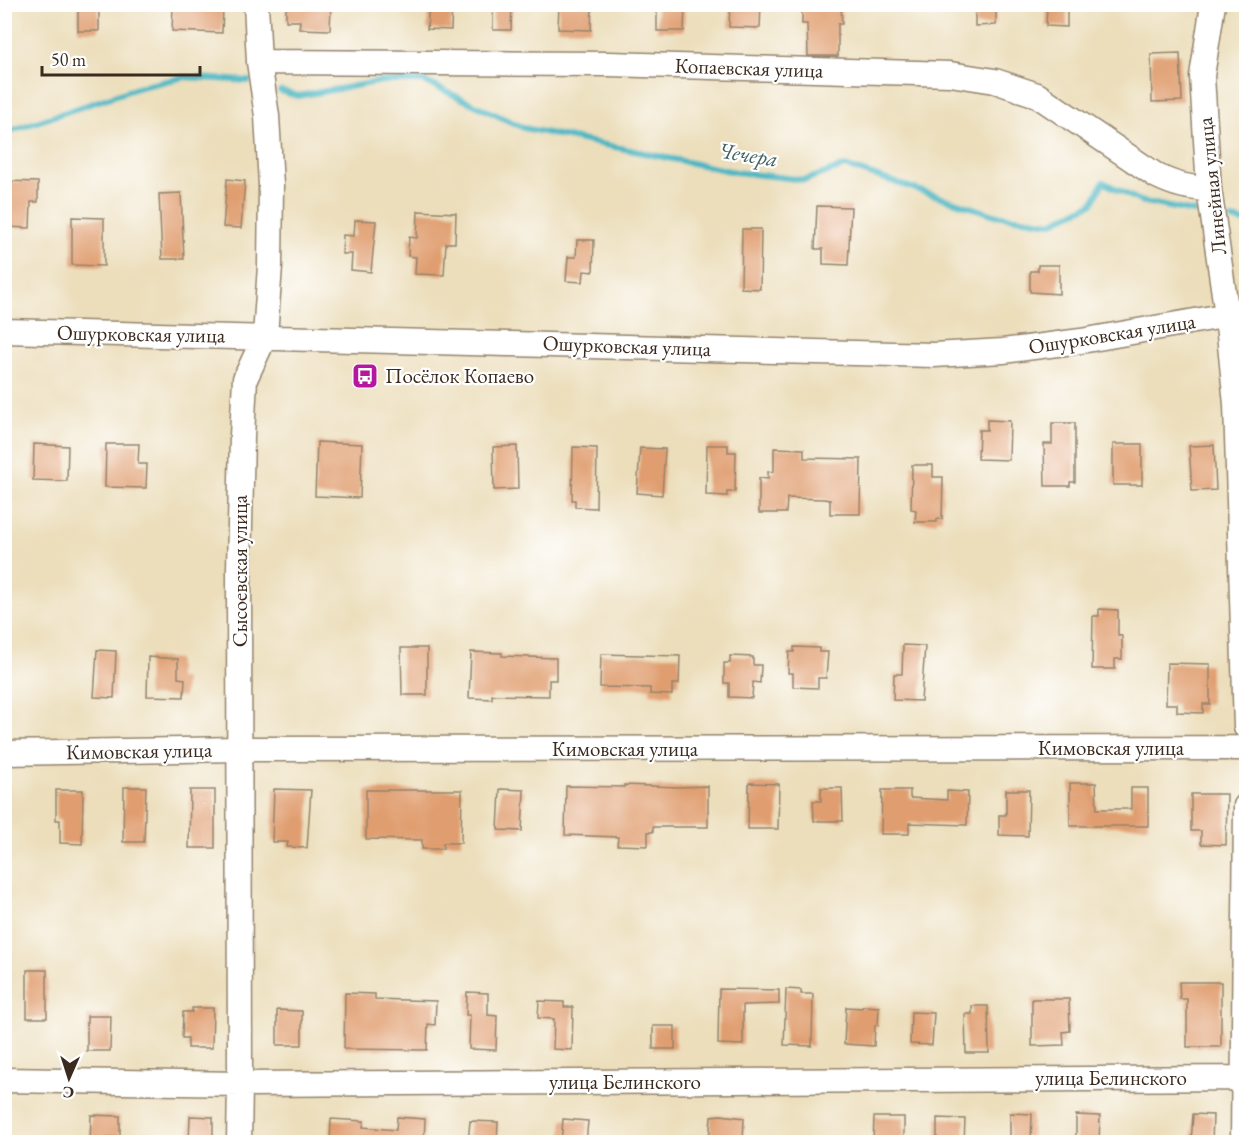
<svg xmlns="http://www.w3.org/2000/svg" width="1251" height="1147" font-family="'EB Garamond',serif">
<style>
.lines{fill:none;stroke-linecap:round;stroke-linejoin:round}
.stream{stroke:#48b6c2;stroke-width:6}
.building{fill:#e09e70}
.minor-casing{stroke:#94846c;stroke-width:27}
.minor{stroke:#fff;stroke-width:24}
.labels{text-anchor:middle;stroke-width:4.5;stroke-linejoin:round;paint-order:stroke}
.street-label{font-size:21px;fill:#3b2a1e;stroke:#fff}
.poi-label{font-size:21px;fill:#3b2a1e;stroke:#fff;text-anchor:start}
.water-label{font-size:22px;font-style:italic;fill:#406260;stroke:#fff}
</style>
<rect width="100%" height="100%" fill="#fff"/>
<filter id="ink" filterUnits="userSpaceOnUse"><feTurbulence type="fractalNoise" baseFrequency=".0167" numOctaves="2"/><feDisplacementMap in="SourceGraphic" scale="12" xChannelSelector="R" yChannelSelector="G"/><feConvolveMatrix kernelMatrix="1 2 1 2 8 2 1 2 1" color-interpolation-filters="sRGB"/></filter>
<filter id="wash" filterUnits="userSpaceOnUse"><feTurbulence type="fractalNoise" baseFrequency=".008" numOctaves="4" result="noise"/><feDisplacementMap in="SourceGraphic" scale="24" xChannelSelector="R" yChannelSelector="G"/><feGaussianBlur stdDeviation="1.35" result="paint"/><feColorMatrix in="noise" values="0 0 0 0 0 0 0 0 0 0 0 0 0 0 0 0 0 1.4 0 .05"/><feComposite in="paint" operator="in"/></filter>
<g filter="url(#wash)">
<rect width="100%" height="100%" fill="#ecdebb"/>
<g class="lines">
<!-- stream -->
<path class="stream" d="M280 91 298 96 383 81H424L524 128 735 172 805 180 845 166 995 215 1051 223 1093 203 1103 182 1140 201 1194 212
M4 133 140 87 184 77 249 81
M1232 219 1246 222"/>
</g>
<g id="blocks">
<!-- building -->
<path class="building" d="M78 4H99V31H78Z
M286 4H331L330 30 299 29 300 21H286Z
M429 4H452L451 30 427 29Z
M493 4H512L511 30H493Z
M559 4H592L591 30 558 29Z
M657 4H685L684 31H657Z
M730 4H761L760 28 729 27Z
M835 4 841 6 842 24H838V56H808L807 24H802V5Z
M975 4H996V25L975 26Z
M1047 4H1067V27L1046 26Z
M173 6 223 7 222 33 172 31Z
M1180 53 1182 101 1152 102 1151 54Z
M227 179 245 181 241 228 223 227Z
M4 181 38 182V202H31L30 228 4 227Z
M181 193 184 259H162L159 194Z
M817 206 851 207 848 265 823 264V249H815Z
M418 211 456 213 455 243H446L444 275 415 274 416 257 408 256 409 237 417 238Z
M72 217 104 218V266L72 265Z
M355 220 376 221 371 272 351 270 352 254H342L343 235 354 236Z
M742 229H761L760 289 741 288Z
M577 240H594L593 272 584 271 583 282 566 281 568 257H576Z
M1038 265H1059V294L1030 292V271H1038Z
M987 420 1010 421 1009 460 978 459 979 430H987Z
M1052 423H1075V482H1070V486H1045L1044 444H1052Z
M317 442 362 444 360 498 315 496Z
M34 444 68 446 67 481 33 480Z
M106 444H139L138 464H147L146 488 105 487Z
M1113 444H1142V485H1113Z
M707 445H728V452H736L735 492H727V496L706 495Z
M1214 445 1216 490 1192 491 1189 446Z
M517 446 518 489 494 490 493 447Z
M573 447 597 448 596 508 575 507V500H572Z
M640 448 665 449 662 495 637 493Z
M774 448 804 449V458L861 459 860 514H830V500L824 499 787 498 786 513H759V478L768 479V472L774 471Z
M912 465H933V477H943L942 519H937V522H915L916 510 911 509Z
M1099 609 1118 610V635L1122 636V659H1115V669H1092L1093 616H1099Z
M903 645 925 646 921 701 893 700 894 674H902Z
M794 647 819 648V652H828L826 678H818V688L793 687V673H788L789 652H794Z
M401 648H427V695H402Z
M97 650 116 651 114 698 94 697Z
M471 652 502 653V656L556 658V680H549V696L492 695V699L469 698Z
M601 654 680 656 679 684H672V695L650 694V688L600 687Z
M730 656 753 657V665H761L760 683 753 682 752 698 729 697V683H724V663H730Z
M148 657 178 659V678L185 679 184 697 147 696Z
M1167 663 1210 664V704H1203V713L1177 712V704H1166Z
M749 783 779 784 778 829H748Z
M1070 783H1096L1097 809H1131V788H1148V826H1070Z
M624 785 678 787 708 786V827H653V832H648V846L617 845 618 837 565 835 566 786 624 787Z
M124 787H146L144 842H123Z
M821 788H842L843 821H814L813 801H821Z
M274 789 311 790 307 848 287 847 288 842H272Z
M500 789 524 790 522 831 498 830Z
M56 790H83L82 844 60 843V820H56Z
M190 790H215V848H189Z
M366 790H462L461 843H443V849H422V840L366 839Z
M882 790H910V798L947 800V791L968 792 967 825 909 823V834H881Z
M1006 790H1029L1028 836 999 835V815H1006Z
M1191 794H1227L1226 845 1201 844V831H1191Z
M27 970H47V1018H27Z
M1179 982H1221V1047H1187V999H1180Z
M719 989 779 990V1004L743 1005V1045L718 1044Z
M786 989 801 990V994H813L812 1046 784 1045Z
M467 992 488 993V1015L497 1016 496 1050 469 1049 470 1015H466Z
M345 993 375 994V999L436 1001 435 1025 428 1024 427 1050 344 1049Z
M1032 999H1069L1070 1031 1063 1032 1064 1045 1032 1046Z
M539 1001 564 1002V1007H573L572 1050 553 1049 554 1019 538 1018Z
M863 1006 879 1007 878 1025H875L874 1046 844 1044 846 1007 862 1008Z
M972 1006H988L989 1053H966L965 1014H972Z
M192 1008H213L212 1048H188V1038H182L183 1012H192Z
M277 1010 302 1011V1045H277Z
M911 1012 934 1013 932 1045 910 1044Z
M87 1016H111L110 1051H87Z
M653 1026H675V1049H653Z
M1010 1113 1032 1114 1031 1143H1010Z
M1193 1114 1213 1115 1212 1143H1191Z
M91 1115 120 1116V1137H107V1143H90Z
M721 1115 744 1118 743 1143H709L711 1116Z
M1076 1115 1100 1116 1099 1143H1076Z
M190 1116 213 1117V1143H189Z
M397 1117 425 1119 424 1143H330L331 1119 364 1121 363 1127 396 1130Z
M874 1117H904V1143H873Z
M937 1118 965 1119 964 1143H937Z
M563 1119 588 1121 586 1143H561Z
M470 1121 498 1122 497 1143H468Z"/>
</g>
</g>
<g filter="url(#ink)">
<use href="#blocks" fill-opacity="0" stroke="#94846c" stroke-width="1.5"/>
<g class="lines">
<!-- minor casing -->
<g class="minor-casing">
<path id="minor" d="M1213 4 1202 76 1209 189 1227 315 1236 404 1246 727
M259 62 609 64 950 74 995 81 1037 95 1157 176C1175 185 1189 188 1209 189
M4 331 934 355 1003 351 1081 341 1246 312
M4 753 240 749 1246 748
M4 1080 240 1084 1246 1078
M239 1142 240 1084 239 569 242 436 245 379 265 336 270 266 271 185 267 116 259 62 256 4
M1243 1142 1246 806"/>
</g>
<!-- minor -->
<use href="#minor" class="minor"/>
</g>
</g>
<!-- icons -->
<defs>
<g id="bus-square" transform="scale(1.35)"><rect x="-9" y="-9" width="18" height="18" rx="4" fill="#b5179e" stroke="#fff"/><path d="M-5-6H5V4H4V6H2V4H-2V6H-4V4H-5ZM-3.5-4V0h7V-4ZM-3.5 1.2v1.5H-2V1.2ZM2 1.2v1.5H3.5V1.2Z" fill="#fff"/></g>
</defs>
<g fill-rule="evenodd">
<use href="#bus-square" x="365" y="376"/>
</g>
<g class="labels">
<!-- street labels -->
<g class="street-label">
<text transform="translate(749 68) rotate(2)" y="7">Копаевская улица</text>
<text transform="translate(1212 186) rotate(-96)" y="7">Линейная улица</text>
<text transform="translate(141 334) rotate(1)" y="7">Ошурковская улица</text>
<text transform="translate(1112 334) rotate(-9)" y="7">Ошурковская улица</text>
<text transform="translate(627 346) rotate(2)" y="7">Ошурковская улица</text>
<text transform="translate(240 571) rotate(-90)" y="7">Сысоевская улица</text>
<text x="1111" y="755">Кимовская улица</text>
<text x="625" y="756">Кимовская улица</text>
<text transform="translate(139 751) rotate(-1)" y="7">Кимовская улица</text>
<text x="1111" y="1085">улица Белинского</text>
<text x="625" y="1089">улица Белинского</text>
</g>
<!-- poi labels -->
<g class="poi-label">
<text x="385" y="383">Посёлок Копаево</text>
</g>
<!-- water labels -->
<g class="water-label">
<text transform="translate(748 154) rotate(9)" y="8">Чечера</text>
</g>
</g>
<!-- margin -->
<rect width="1251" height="1147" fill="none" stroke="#fff" stroke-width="24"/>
<!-- north arrow -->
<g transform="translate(69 1078) rotate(183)" stroke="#ffffff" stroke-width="4.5" paint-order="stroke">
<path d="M0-4.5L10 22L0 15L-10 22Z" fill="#3b2a1e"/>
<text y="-9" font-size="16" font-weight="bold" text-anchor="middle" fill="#3b2a1e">С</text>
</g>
<!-- scale -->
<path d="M42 66v9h158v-9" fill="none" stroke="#3b2a1e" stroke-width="3"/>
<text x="51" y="66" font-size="18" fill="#3b2a1e" stroke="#ffffff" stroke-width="4.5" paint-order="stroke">50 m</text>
</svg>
